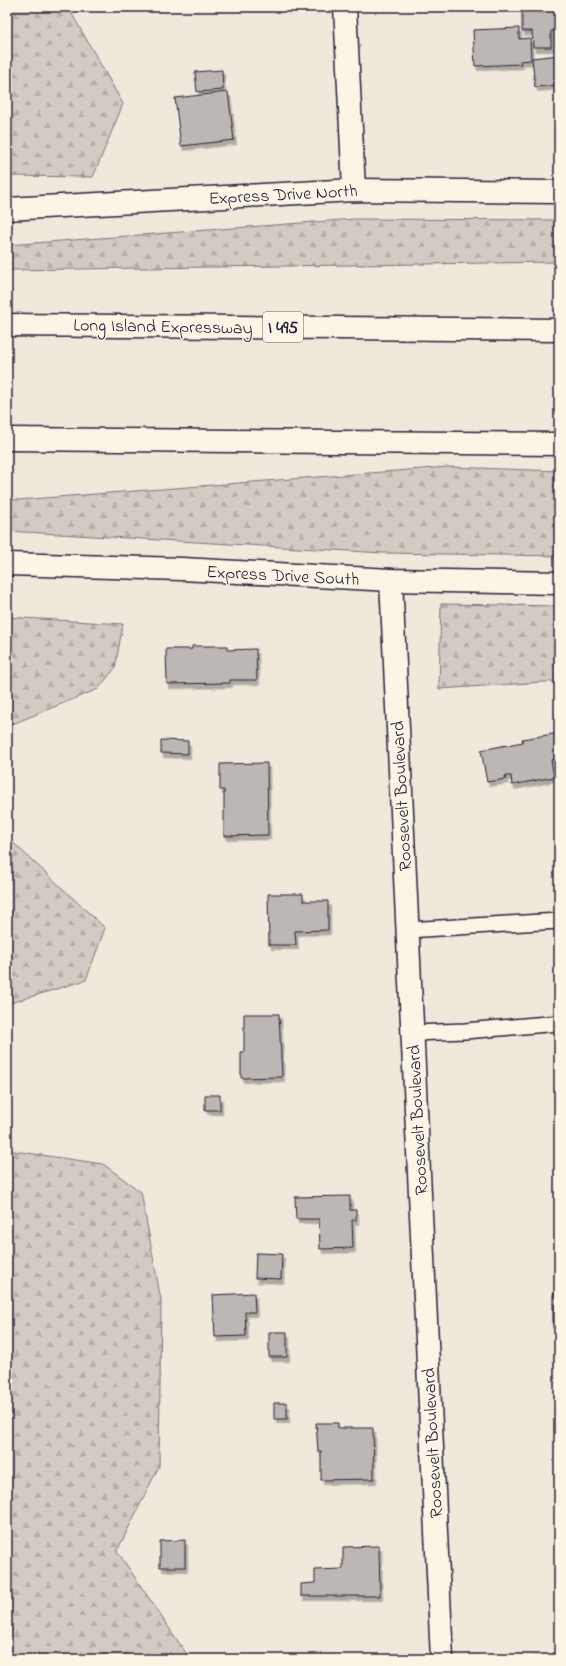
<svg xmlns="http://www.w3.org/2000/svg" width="566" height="1666" font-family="'Indie Flower',sans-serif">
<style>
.forest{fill:url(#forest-firs);stroke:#7a767f}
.building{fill:#bcb7b3;stroke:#22223b;filter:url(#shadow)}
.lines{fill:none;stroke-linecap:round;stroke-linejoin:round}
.service-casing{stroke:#22223b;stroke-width:18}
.minor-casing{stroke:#22223b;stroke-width:25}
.secondary-casing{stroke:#22223b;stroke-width:25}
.motorway-casing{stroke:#22223b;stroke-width:25}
.service{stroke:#fcf5e5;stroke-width:15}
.minor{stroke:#fcf5e5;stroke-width:22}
.secondary{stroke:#fcf5e5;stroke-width:22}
.motorway{stroke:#fcf5e5;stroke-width:22}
.labels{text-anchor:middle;stroke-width:3;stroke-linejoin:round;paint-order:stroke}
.shield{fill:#fcf5e5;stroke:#63616e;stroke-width:1}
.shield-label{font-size:17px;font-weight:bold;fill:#22223b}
.street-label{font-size:18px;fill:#22223b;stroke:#fcf5e5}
</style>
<defs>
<pattern id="forest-firs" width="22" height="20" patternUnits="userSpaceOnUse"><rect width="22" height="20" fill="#d1cbc3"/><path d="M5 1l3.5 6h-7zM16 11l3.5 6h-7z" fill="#b3aea8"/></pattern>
<filter id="shadow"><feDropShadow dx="2.5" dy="4.5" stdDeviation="0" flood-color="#0004"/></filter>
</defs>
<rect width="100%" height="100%" fill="#efe8db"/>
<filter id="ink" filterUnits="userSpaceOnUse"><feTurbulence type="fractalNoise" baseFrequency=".025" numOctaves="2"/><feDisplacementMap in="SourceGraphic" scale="8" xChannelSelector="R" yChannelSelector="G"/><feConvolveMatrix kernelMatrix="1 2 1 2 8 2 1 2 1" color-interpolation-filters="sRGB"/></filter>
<g filter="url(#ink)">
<!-- forest -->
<path class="forest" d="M7 7H68L123 104 93 177 7 176Z
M355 219 559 220V262L7 270V245Z
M448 467 559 471V556L384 553 7 531V499L18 500Z
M441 604 559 606V681L439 689Z
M7 617 123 624 115 668 98 689 10 725 7 747Z
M7 837 105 928 86 980 7 1004Z
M7 1150 103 1164 141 1192 161 1300 159 1466 117 1551 190 1659H15L7 1655Z"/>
<!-- building -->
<path class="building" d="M522 7H557V31H551V47H533L532 31H522Z
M519 28V39L530 38 531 60 520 61 521 64 475 66 473 30Z
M559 55V64L555 65 557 85 535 87 532 58Z
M222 70 223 90 197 92 195 72Z
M228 92 234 140 181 146 175 98Z
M192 646H227V650L256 649 257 680H230V683L167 684 166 649H192Z
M559 733V759L551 760 554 777 512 785 511 776H505L506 779 487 782 481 750 523 742 522 739Z
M161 740 188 741V754L161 753Z
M267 763 268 835 224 836V790H220V764Z
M268 894H303V901H328V930L295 931 296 945H269Z
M244 1014H279L282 1077 241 1078V1052H244Z
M205 1095H220V1110H205Z
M350 1196V1210H356V1220H352L353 1248 320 1249 319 1219H296L295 1197Z
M256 1253 282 1254 281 1279 255 1278Z
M254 1293 255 1312H245L246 1336 215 1337 213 1295Z
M553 1294H559V1328H553Z
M269 1332H287V1357H269Z
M274 1403H287V1419H274Z
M316 1423H338V1428H373L374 1479 321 1480V1451H318Z
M185 1540V1567H160V1541Z
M379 1546 380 1596H301V1584L315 1583V1570L343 1569V1547Z
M551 1656V1659H531V1657Z"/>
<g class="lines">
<!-- service casing -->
<g class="service-casing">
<path id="service" d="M407 930 559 921
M413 1033 465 1031 559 1023"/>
</g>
<!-- minor casing -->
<g class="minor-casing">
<path id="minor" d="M345 7 354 190
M391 580 442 1659"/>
</g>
<!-- secondary casing -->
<g class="secondary-casing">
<path id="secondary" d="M7 209 354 190 559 192
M7 564 182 569 391 580 559 583"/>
</g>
<!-- motorway casing -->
<g class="motorway-casing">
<path id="motorway" d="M7 325 559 330
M7 439 559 444"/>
</g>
<!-- service -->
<use href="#service" class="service"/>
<!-- minor -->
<use href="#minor" class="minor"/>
<!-- secondary -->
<use href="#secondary" class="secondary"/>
<!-- motorway -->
<use href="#motorway" class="motorway"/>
</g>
</g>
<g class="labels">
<!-- shield labels -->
<rect class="shield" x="263" y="312" width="40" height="30" rx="3"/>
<g class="shield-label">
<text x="283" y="333">I 495</text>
</g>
<!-- street labels -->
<g class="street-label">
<text transform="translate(283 194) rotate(-3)" y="6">Express Drive North</text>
<text transform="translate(163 326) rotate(1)" y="6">Long Island Expressway</text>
<text transform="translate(283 575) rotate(3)" y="6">Express Drive South</text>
<text transform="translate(401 796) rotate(-93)" y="6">Roosevelt Boulevard</text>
<text transform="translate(417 1120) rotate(-93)" y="6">Roosevelt Boulevard</text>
<text transform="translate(432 1443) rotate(-93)" y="6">Roosevelt Boulevard</text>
</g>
</g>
<!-- margin -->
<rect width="566" height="1666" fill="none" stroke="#fcf5e5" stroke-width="24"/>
<rect x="12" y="12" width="542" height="1642" fill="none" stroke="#22223b" stroke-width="1.5" filter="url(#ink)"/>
</svg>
